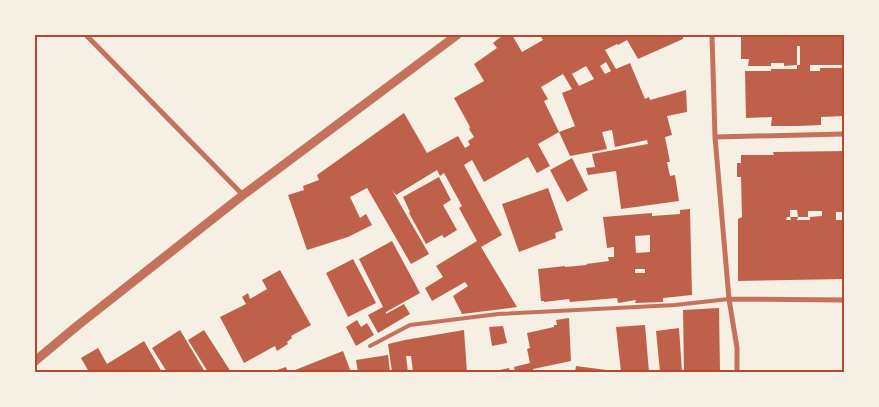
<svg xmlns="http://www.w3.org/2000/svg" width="879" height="407" font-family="Manrope,sans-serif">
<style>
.building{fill:#bf614a;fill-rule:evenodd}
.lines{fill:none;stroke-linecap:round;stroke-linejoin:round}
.service{stroke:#c5725c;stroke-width:4}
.minor{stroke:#c5725c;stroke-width:5}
.tertiary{stroke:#c5725c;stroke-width:9}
.neatline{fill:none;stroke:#b5482f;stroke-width:2}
</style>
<rect width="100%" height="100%" fill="#f6efe4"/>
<!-- building -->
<path class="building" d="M503 35H512L522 52 543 40 540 35H683V39L638 59 627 40 618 45 617 44 605 50 616 69 630 63 645 99 649 97 650 100 686 90 687 112 667 116 672 135 665 137 670 162H667L670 176 675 175 679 201 621 209 616 171 588 175 586 168 595 167 592 154 648 144 647 140 615 147 612 130 602 132 607 149 570 156 559 132 575 126 562 93 572 89 563 74 541 87 548 99 544 101 559 132 538 144 550 166 537 173 528 157 484 182 472 160 464 165 502 235 481 247 517 307 462 314 453 296 468 286 465 282 432 301 425 288 443 277 436 266 477 241 459 208 462 206 444 173 440 176 437 170 396 195 392 190 429 254 411 264 367 188 350 197 360 218 366 214 372 225 348 237 307 250 288 195 304 190 303 186 319 180 317 175 404 113 427 153 458 136 465 148 470 145 468 141 474 137 469 129 470 128 469 125 454 98 484 81 474 64 497 48 493 43ZM606 62 611 71 605 74 600 66ZM586 66 594 79 579 86 572 74Z
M741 35H844V65H810V71H820V68H844V116L821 117V125L798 126H771L772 117 746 118 745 71H771V69H797V65H800V46H797V65L784 66V63H771V66H748L749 59H741Z
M844 151V212H836V220H844V279L738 281V219L742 217 741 177H737V163H741V155H774L773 152ZM790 210H797L798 217H808V211H822V216L810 217V220H797L798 217H790L791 220H786L787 217H790Z
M572 158 588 190 567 202 550 170Z
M439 177 451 200 443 205 457 230 444 238 442 235 426 244 409 213 410 212 403 197Z
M548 188 563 230 555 233 556 238 519 252 502 204Z
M690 209 692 295 663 298V302L635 303 636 300 618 303 617 298 570 302 569 299 544 302V301H541L538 269 565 266V267L587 265 586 264 609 261 608 257H614V247L607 248 603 217 652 213V216L680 214V210ZM650 235V252L636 253 635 236ZM635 269H645V273H635Z
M392 241 420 293 386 312V314L404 304 410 314 378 333 368 315 383 307 359 259Z
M353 259 376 303 348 317 326 273Z
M280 270 311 325 291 336 292 338 287 342 288 344 277 351 275 346 244 363 220 317 246 304 242 297 248 293 250 299 267 289 262 280Z
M719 308 720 372H684L683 310Z
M569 318 571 361 533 369 534 372H515L514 367 530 363 527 349 530 348 527 333 554 327V325H557L556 320Z
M357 320 361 327 367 323 374 335 356 346 346 327Z
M645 325 649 372H621L616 327Z
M503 326 507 343 492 346 489 327Z
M679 328 682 372H660L656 331Z
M180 330 205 372H167L152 348Z
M204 330 231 372H208L188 340Z
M464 330 467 372H413L411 356H406L408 372H392L388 344 405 340Z
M144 341 162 372H89L81 358 98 348 107 364Z
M343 351 351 372H290Z
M388 355 390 372H358L356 360Z
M576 366 614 371V372H575Z
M286 367 288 372H271Z
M509 368 510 372H495V371Z"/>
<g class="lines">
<!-- service -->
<path class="service" d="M370 346 410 325 498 314 675 305 729 299"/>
<!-- minor -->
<path class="minor" d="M86 35 243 195
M712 35 715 137 729 299 737 348V372
M715 137 844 134
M729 299 844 300"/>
<!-- tertiary -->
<path class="tertiary" d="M35 361 77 326 243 195 457 35"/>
</g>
<!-- border -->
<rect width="879" height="407" fill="none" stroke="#f6efe4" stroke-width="72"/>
<rect x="36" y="36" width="807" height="335" class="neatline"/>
</svg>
